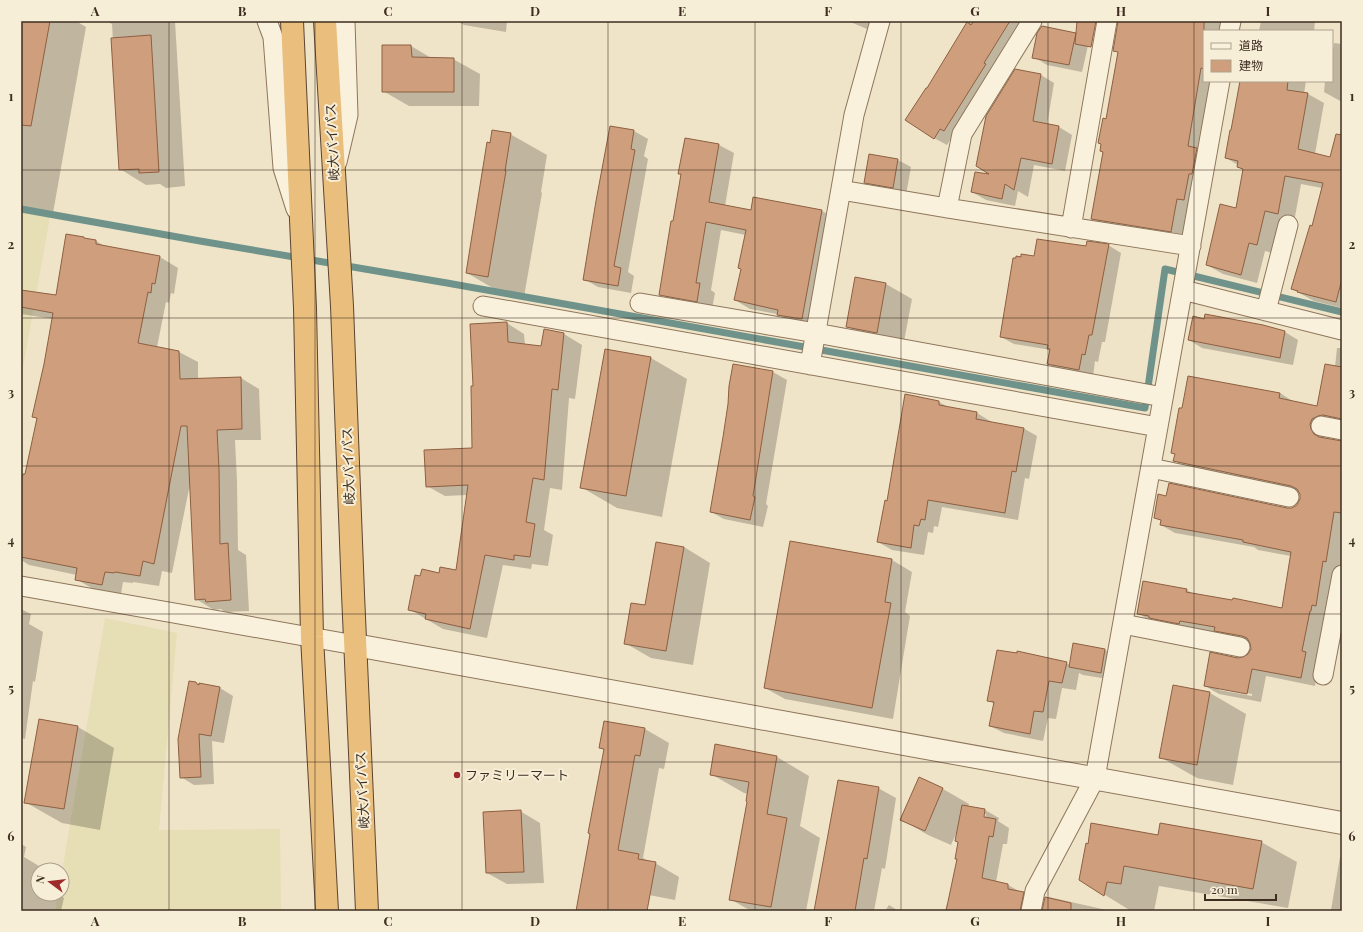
<svg xmlns="http://www.w3.org/2000/svg" width="1363" height="932" font-family="'Playfair Display','Noto Sans JP',serif">
<style>
.farmland{fill:#e6deb5}
.shadow{fill:#0003;fill-rule:evenodd}
.lines{fill:none;stroke-linecap:round;stroke-linejoin:round}
.stream{stroke:#6f938a;stroke-width:7}
.building{fill:#cf9f7d;stroke:#8d5f41}
.minor-casing{stroke:#8d765c;stroke-width:21}
.tertiary-casing{stroke:#8d765c;stroke-width:24}
.trunk-casing{stroke:#5b4430;stroke-width:24}
.minor{stroke:#faf1dc;stroke-width:19}
.tertiary{stroke:#faf1dc;stroke-width:22}
.trunk{stroke:#eabe7c;stroke-width:22}
.grid{fill:none;stroke:#3d2e20;stroke-width:1;stroke-opacity:0.55}
.poi-dot{fill:#9e2a2b;stroke:#f7eed8;stroke-width:1.5}
.labels{text-anchor:middle;stroke-width:4;stroke-linejoin:round;paint-order:stroke}
.street-label{font-size:13px;fill:#3d2e20;stroke:#f7eed8}
.poi-label{font-size:13px;fill:#3d2e20;stroke:#f7eed8;text-anchor:start}
.neatline{fill:none;stroke:#3d2e20;stroke-width:1.5}
.grid-label{font-size:13px;text-anchor:middle;font-weight:bold;fill:#3d2e20}
</style>
<rect width="100%" height="100%" fill="#f0e4c8"/>
<!-- farmland -->
<path class="farmland" d="M21 212 50 217 21 379Z
M105 618 177 633 159 830 280 829 281 911H55L58 894H62V872Z"/>
<!-- shadow -->
<path class="shadow" d="M21 21H76L86 27 53 213 21 207Z
M106 21H175L185 186 166 188 160 184 146 185 120 169 112 24Z
M457 21H507L506 32 464 25Z
M848 21H870L867 29Z
M970 21H1027L947 145 934 138 927 89Z
M1125 21H1224L1228 31H1204V81H1213L1185 239 1106 226 1092 219 1104 152 1102 144Z
M1261 21H1315L1314 31H1259Z
M1075 34 1089 41 1082 72 1047 65 1034 57Z
M1334 43 1342 44V102L1324 92 1325 81H1332V59Z
M411 46 433 59H453L480 74 479 106H409L383 91Z
M1041 75 1054 83 1047 125 1059 127 1072 135 1065 171 1034 165 1028 197 1018 191 1015 206 986 200 972 192 994 176Z
M1242 81H1306L1304 94H1308L1324 103 1315 154 1342 161V308L1314 301 1292 289 1312 227 1322 188 1301 184 1294 222 1280 219 1272 253 1265 251 1257 283 1223 274 1207 265 1237 209 1244 170 1238 167V165L1226 158Z
M611 127 634 131 648 139 644 156 648 159 628 272 634 276 631 293 598 287 584 279Z
M510 134 547 155 541 192 542 193 524 297 503 294 467 273 491 144Z
M686 139 719 145 734 153 725 206 751 211H822L837 219 817 327 793 323 777 314 750 309 735 300 742 269 746 235 721 230 711 290 715 293 712 309 675 303 660 294 682 175 679 173Z
M898 160 911 167 906 195 878 190 865 182Z
M84 238 88 240 96 241 106 247 160 257 178 268 174 294 171 293 169 303 166 302 157 347 179 352 198 362V379L241 378 259 389 261 440H235L237 481 238 550 246 555 249 611 225 612 221 609 214 610 196 599 190 484 172 573 162 571 159 586 133 582V583L123 582 121 594 95 590 76 579 77 575 29 565 21 560V491L26 475 37 418 34 416 53 319 21 314V291L57 296Z
M1108 245 1121 253 1105 342H1102L1098 362 1095 361 1093 377 1062 372 1048 364 1051 350 1014 344 1001 337 1035 257 1087 247Z
M886 284 912 299 903 347 874 342 848 327Z
M507 323 524 334 525 345 542 347 545 331 564 334 582 345 575 399 569 398 562 490 550 488 544 530 553 535 548 566 532 564 531 569 503 565 487 638 443 629 409 609 421 577 457 572 467 495 445 496 427 486 472 449 474 387Z
M1285 332 1298 340 1293 365 1202 348 1189 340Z
M1337 348H1342V424L1324 432 1325 439 1342 441V599L1338 621 1324 618 1316 659 1320 662 1315 686 1266 676 1261 702 1219 694 1205 686 1238 659 1244 658 1249 655 1252 649 1251 643 1230 639 1221 633 1152 622 1138 613 1144 582 1187 590 1193 594 1283 609 1291 556 1258 550 1254 547 1175 533 1161 525 1162 521 1155 517 1166 497 1287 509 1293 508 1298 505 1301 500 1300 493 1189 469 1175 461 1280 393 1294 402 1318 407 1335 367ZM1219 688 1252 694V696L1219 690Z
M606 350 651 358 687 379 662 517 617 508 581 487Z
M734 365 773 372 787 380 766 504 768 506 763 527 724 519 711 512 724 437Z
M939 402 950 408 977 413 990 421V423L1023 428 1037 436 1029 479 1025 478 1018 520 942 507 938 527 934 526 933 533 928 532 924 555 892 550 878 542 888 502Z
M684 547 710 563 693 665 651 658 625 643 646 606Z
M892 560 912 572 905 612 910 616 893 719 785 699 765 688Z
M21 609 31 614 29 624 43 632 35 682 33 681 25 739 21 738Z
M1074 645 1105 650 1119 658 1114 680 1083 675 1079 673 1076 690 1062 688 1056 719 1048 718 1043 741 1004 733 990 726 994 704 988 700 1066 663 1070 665Z
M196 683 200 685 220 688 233 696 224 743 212 741 214 784 194 785 181 777Z
M1174 686 1210 693 1246 714 1233 785 1197 778 1160 757Z
M78 727 114 748 100 830 62 823 25 802Z
M645 729 669 743 664 769 659 768 643 858 651 862 655 863 679 877 675 900 649 895 646 911H577L604 750 600 747Z
M777 757 809 776 800 826 820 838 806 911H751L730 899 748 801V794L744 793 711 774Z
M920 779 943 789 969 804 968 807 985 810 999 818 998 821 1009 828 1007 844H1003L996 882 1008 885 1037 901 1035 911H945L947 903H948L958 859 961 823 951 845 928 835 902 820ZM984 814H986L984 822Z
M878 788 896 798 885 869 882 868 874 911H815Z
M520 811 540 823 544 883 507 884 487 873Z
M1159 836 1261 842 1297 862 1288 908 1159 886 1154 911H1131L1081 880Z
M21 844 26 847 24 857 39 866 35 886 38 887V894H58L64 898 61 911H21Z
M1340 857 1342 858V911H1333L1331 910Z
M1049 897 1111 911H1043Z
M889 905 899 911H885Z"/>
<g class="lines">
<!-- stream -->
<path class="stream" d="M21 209 200 241 447 283 1145 408 1165 269 1342 312"/>
</g>
<!-- building -->
<path class="building" d="M21 21H50L31 126 21 125Z
M974 21H1010L984 63 986 64 944 131 940 129 934 139 905 120 926 88H927L967 22 971 25Z
M1077 21H1096L1091 47 1075 44Z
M1118 21H1204V69L1201 68 1188 146 1197 148 1192 174H1189L1184 200 1177 199 1171 232 1091 219 1103 152 1100 151 1101 144 1098 143 1103 118 1106 119 1118 52 1113 51Z
M1042 26 1076 33 1069 65 1032 58 1037 33Z
M151 35 159 172 139 173V169L119 170 111 38Z
M382 45H411L412 57 454 58V92H382Z
M1015 69 1041 74 1033 121 1059 126 1052 164 1021 158 1014 190 1005 184 1002 199 971 192 975 172 989 174 976 166 986 116Z
M1240 81H1288L1287 90 1308 93 1298 149 1330 157 1336 134 1342 135V279L1336 302 1297 292 1298 291 1291 289 1310 225 1312 226 1323 183 1285 176 1278 214 1265 211 1257 245 1249 243 1241 275 1206 265 1220 204 1236 208 1243 169 1237 167 1238 161 1225 158 1230 130H1231Z
M610 126 634 130 631 149 635 150 614 266 621 268 618 286 583 280 596 201Z
M492 130 511 133 505 171H506L488 277 466 273 487 142 490 143Z
M685 138 719 144 709 202 751 210 753 197 822 210 802 319 777 315 778 310 734 300 741 269 738 268 746 230 706 222 696 283H700L697 302 659 295 671 221H673L681 174H678Z
M869 154 898 159 893 188 864 183Z
M66 234 84 237V238L96 240V244L160 256 155 284 152 283 151 293 148 292 138 343 179 351 180 379 241 377 242 429 217 430 219 469 220 544 228 543 231 600 206 602 205 599 195 600 187 426H181L154 564 143 561 140 576 115 572 114 573 105 572 102 585 75 580 77 568 21 557V485L23 474H25L37 418 32 417 44 364 53 313 21 307V290L56 295Z
M1037 239 1086 246 1087 241 1109 244 1092 335H1089L1085 355 1082 354 1079 370 1047 364 1050 349H1047L1048 345 1000 337 1013 258H1016V256L1021 257V254L1034 256Z
M855 277 886 283 877 333 846 327Z
M1205 314 1263 325 1285 331 1280 358 1188 340 1193 316 1204 319Z
M507 322 508 342 541 346 544 329 564 333 558 390 552 389 544 480 533 478 526 522 535 524 530 557 514 555V560L485 555 470 629 425 619 426 614 408 610 415 575 420 576 422 569 439 573 440 567 456 570 468 485 426 487 424 450 472 448 471 386H473L470 324Z
M605 349 651 357 626 496 580 488Z
M733 364 773 371 753 496 755 497 750 520 710 512 723 437 728 404 729 386Z
M1325 364 1342 367V419L1323 415 1318 416 1312 419 1310 424 1311 429 1314 434 1319 437 1342 441V513L1334 512 1326 562 1323 561 1316 606 1312 605 1311 611H1310L1302 651 1306 652 1301 678 1252 669 1247 694 1204 686 1210 652 1238 658 1243 657 1248 654 1251 649 1250 643 1247 638 1242 636 1214 631 1215 627 1180 621 1179 624 1149 618V616L1137 614 1143 581 1187 589 1186 592 1232 600 1233 598 1282 608 1291 552 1243 542V540L1160 525 1161 520 1154 518 1158 494 1166 496 1169 483 1287 508H1292L1297 505 1300 499V494L1297 489 1291 486 1173 461 1175 454 1171 453 1179 408H1182L1188 376 1280 393 1279 398 1317 406Z
M905 394 939 401V405L977 412 976 419 1024 428 1016 472 1012 471 1005 513 928 500 925 520 921 519 919 526 914 525 911 548 877 542 885 500 887 501Z
M790 541 892 559 885 602 891 603 872 708 764 688Z
M656 542 684 547 666 651 624 644 631 603 645 605Z
M1073 643 1105 649 1101 673 1069 667Z
M997 650 1017 653V651L1067 662 1062 683 1049 681 1043 712 1034 711 1030 734 989 726 994 702 987 701Z
M189 681 196 682 197 684 199 685V683L220 687 211 736 199 734 201 777 180 778 178 739Z
M1173 685 1210 692 1197 765 1159 758Z
M39 719 78 726 64 809 24 803Z
M604 721 645 728 640 756 635 755 618 850 639 854 638 859 656 862 647 911H576L590 834 588 833 604 749 599 748Z
M715 744 777 756 767 814 787 818 771 907 729 900 747 802 746 801 749 782 710 775Z
M919 777 943 788 925 831 900 820Z
M838 780 879 787 867 859 864 858 855 911H814Z
M962 805 985 809 984 817 996 819 993 837 989 836 982 878 1008 884V889L1024 892 1020 911H946L957 859H955L958 842 955 841Z
M521 810 524 872 486 873 483 812Z
M1091 823 1158 835 1160 823 1262 841 1253 889 1124 866 1121 884 1107 882 1104 896 1079 880 1086 843 1088 844Z
M1045 897 1071 903V911H1042Z"/>
<g class="lines">
<!-- minor casing -->
<g class="minor-casing">
<path id="minor" d="M267 21 273 37 283 168 296 209
M1229 31 1231 21
M337 162 348 115 345 21
M841 190 947 208 1191 246
M947 208 962 134 1032 21
M1071 228 1107 21
M1183 290 1342 330
M640 303 816 333 1163 397
M483 306 1158 427
M1266 311 1288 225
M810 365 854 115 880 21
M1321 426 1342 430
M1151 468 1289 497
M21 586 355 645
M1123 624 1240 647
M1323 675 1342 575
M1031 911 1035 891 1095 778 1220 81"/>
</g>
<!-- tertiary casing -->
<g class="tertiary-casing">
<path id="tertiary" d="M355 645 1342 823"/>
</g>
<!-- trunk casing -->
<g class="trunk-casing">
<path id="trunk" d="M292 21 305 308 312 637 327 911
M325 21 342 306 353 594 367 911"/>
</g>
<!-- minor -->
<use href="#minor" class="minor"/>
<!-- tertiary -->
<use href="#tertiary" class="tertiary"/>
<!-- trunk -->
<use href="#trunk" class="trunk"/>
</g>
<!-- grid -->
<path class="grid" d="M169 21V911M315 21V911M462 21V911M608 21V911M755 21V911M901 21V911M1048 21V911M1194 21V911M21 170H1342M21 318H1342M21 466H1342M21 614H1342M21 762H1342"/>
<!-- markers -->
<circle class="poi-dot" cx="457" cy="775" r="4"/>
<g class="labels">
<!-- street labels -->
<g class="street-label">
<text transform="translate(332 142) rotate(-93)" y="5">岐大バイパス</text>
<text transform="translate(348 466) rotate(-92)" y="5">岐大バイパス</text>
<text transform="translate(362 790) rotate(-93)" y="5">岐大バイパス</text>
</g>
<!-- poi labels -->
<g class="poi-label">
<text x="465" y="780">ファミリーマート</text>
</g>
</g>
<!-- border -->
<rect width="1363" height="932" fill="none" stroke="#f7eed8" stroke-width="44"/>
<!-- legend -->
<rect x="1203" y="30" width="130" height="52" fill="#f7eed8" stroke="#ada18e"/>
<rect x="1211" y="43" width="20" height="6" fill="#faf1dc" stroke="#ada18e"/>
<text x="1239" y="50" font-size="12" fill="#3d2e20">道路</text>
<rect x="1211" y="60" width="20" height="12" fill="#cf9f7d" stroke="#ada18e"/>
<text x="1239" y="70" font-size="12" fill="#3d2e20">建物</text>
<!-- north arrow -->
<g transform="translate(50 882) rotate(285)"><circle r="19" fill="#f7eed8" stroke="#ada18e"/>
<path d="M0-3L7 15L0 10L-7 15Z" fill="#9e2a2b"/>
<text y="-6" font-size="11" font-weight="bold" text-anchor="middle" fill="#3d2e20">N</text>
</g>
<!-- scale -->
<path d="M1205 894v6h71v-6" fill="none" stroke="#3d2e20" stroke-width="2"/>
<text x="1211" y="894" font-size="12" fill="#3d2e20" stroke="#f7eed8" stroke-width="3" paint-order="stroke">20 m</text>
<rect x="22" y="22" width="1319" height="888" class="neatline"/>
<g class="grid-label">
<text x="95" y="16">A</text>
<text x="242" y="16">B</text>
<text x="388" y="16">C</text>
<text x="535" y="16">D</text>
<text x="682" y="16">E</text>
<text x="828" y="16">F</text>
<text x="975" y="16">G</text>
<text x="1121" y="16">H</text>
<text x="1268" y="16">I</text>
<text x="11" y="101">1</text>
<text x="1352" y="101">1</text>
<text x="11" y="249">2</text>
<text x="1352" y="249">2</text>
<text x="11" y="397">3</text>
<text x="1352" y="397">3</text>
<text x="11" y="545">4</text>
<text x="1352" y="545">4</text>
<text x="11" y="693">5</text>
<text x="1352" y="693">5</text>
<text x="11" y="841">6</text>
<text x="1352" y="841">6</text>
<text x="95" y="926">A</text>
<text x="242" y="926">B</text>
<text x="388" y="926">C</text>
<text x="535" y="926">D</text>
<text x="682" y="926">E</text>
<text x="828" y="926">F</text>
<text x="975" y="926">G</text>
<text x="1121" y="926">H</text>
<text x="1268" y="926">I</text>
</g>
</svg>
